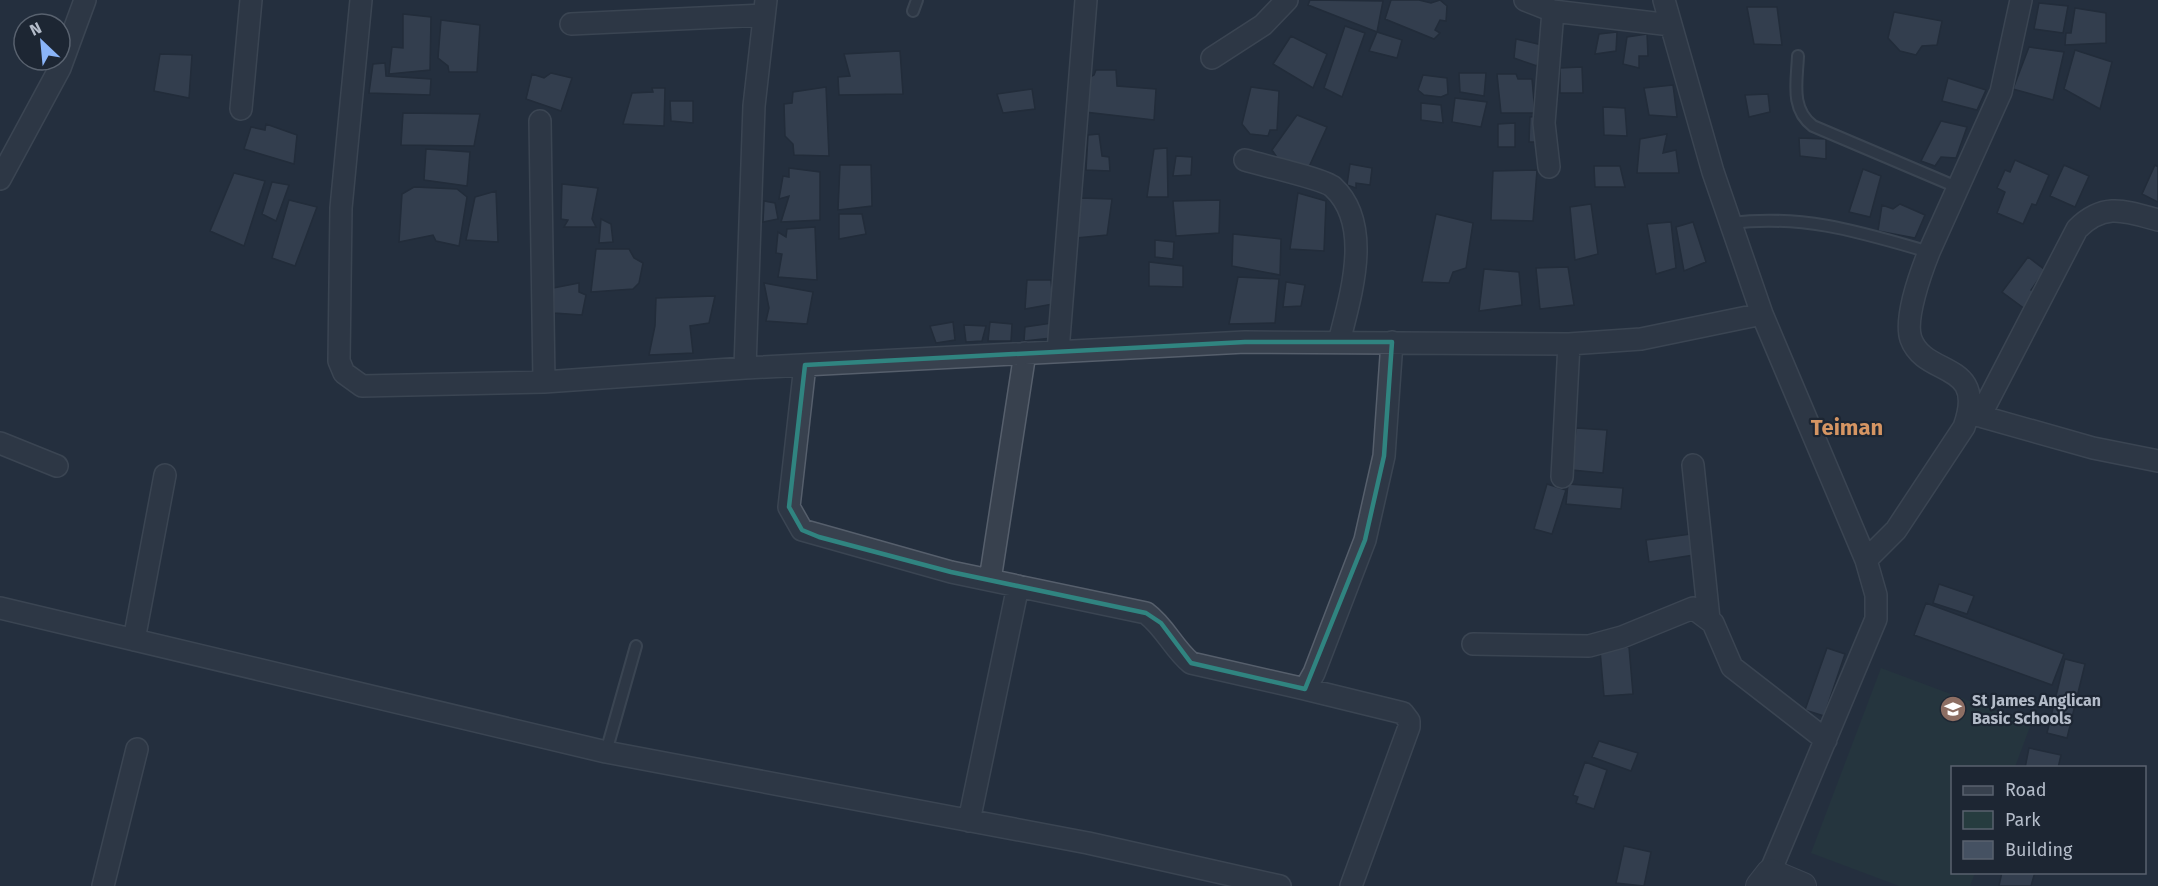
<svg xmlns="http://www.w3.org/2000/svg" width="2158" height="886" font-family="'Fira Sans',sans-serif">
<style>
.green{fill:#263c3f}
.building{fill:#455162;stroke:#1f2835;stroke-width:1.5}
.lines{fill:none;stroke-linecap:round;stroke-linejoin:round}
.service-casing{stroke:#565f6c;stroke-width:14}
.minor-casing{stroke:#565f6c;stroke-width:24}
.tertiary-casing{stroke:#565f6c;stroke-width:28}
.service{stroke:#38414e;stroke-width:10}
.minor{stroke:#38414e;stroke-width:21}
.tertiary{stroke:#38414e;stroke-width:26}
.marked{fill:none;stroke:#308480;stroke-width:4.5;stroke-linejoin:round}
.labels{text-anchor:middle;stroke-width:4.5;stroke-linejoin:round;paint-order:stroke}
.poi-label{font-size:16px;font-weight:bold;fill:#b4bcc9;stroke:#1d2633;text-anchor:start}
.district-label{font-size:22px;font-weight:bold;fill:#d59563;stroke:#1d2633}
</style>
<rect width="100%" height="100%" fill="#242f3e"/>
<!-- green -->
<path class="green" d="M1881 668 2031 724 2015 767 1952 768V872L1975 873 1970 886H1899L1811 853Z"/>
<!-- building -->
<path class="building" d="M1310 0 1383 1 1377 32 1308 5Z
M1391 0H1419L1431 3 1440 0 1447 6 1446 21 1440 20 1435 30 1440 33 1434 39 1385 19Z
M2039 3 2068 6 2063 33 2034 29Z
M1747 7H1777L1782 45 1754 44Z
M2075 8 2106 13V43L2065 45 2066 33H2071Z
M1894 12 1942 21 1937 45 1922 46 1916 55 1900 51 1888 38Z
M403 14 431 17 430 70 389 74 392 47 403 48Z
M441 20 480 25 477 72H449L448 66 438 58Z
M1345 26 1365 33 1342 97 1324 88Z
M1377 32 1402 40 1397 58 1369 51Z
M1617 32 1616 51 1595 54 1599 34Z
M1647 34 1648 56H1639V68L1623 64 1627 37Z
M1291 36 1327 54 1313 88 1273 64Z
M1516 39 1542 45 1537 66 1514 58Z
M2029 47 2064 52 2053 100 2013 89Z
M2075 50 2112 62 2100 109 2064 89Z
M900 51 903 94 839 95 838 77 850 76 844 54Z
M160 54 192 55 189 98 154 91Z
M385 63 386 76 431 79 430 95 369 93 373 64Z
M1582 67 1583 93H1560V68Z
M1096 70H1116L1117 86 1156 89 1154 120 1085 112 1086 79 1094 75Z
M551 73 572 78 561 111 526 99 532 74 544 78Z
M1459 73H1486L1484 96 1460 92Z
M1497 74H1516L1518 79H1532L1535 113H1501Z
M1423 75 1447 78 1448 94 1441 97 1424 95 1418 90Z
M1948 78 1986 90 1977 110 1942 101Z
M1673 85 1677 117 1649 115 1644 88Z
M826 87 829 156 794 155 793 144 785 136 784 104 792 103 793 92Z
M1251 87 1279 91 1277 130H1270L1268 136 1250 134 1242 124Z
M652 88H665L664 126 623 124 632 93 653 92Z
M1032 89 1035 109 1003 113 997 94Z
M1768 94 1770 112 1749 117 1745 95Z
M1455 98 1487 102 1481 127 1452 122Z
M670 101H693V123L671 121Z
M1421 103 1441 105 1443 123 1421 120Z
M1603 107 1625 108 1627 136 1604 135Z
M403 113 480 114 474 146 401 145Z
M1297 115 1327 127 1308 169 1278 159 1272 150Z
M1540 116 1539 142H1529L1530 117Z
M1941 121 1967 127 1956 158 1941 157 1935 166 1921 161Z
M1515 123V147H1498V124Z
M266 124 297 135 294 164 244 149 251 127 265 130Z
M1099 134 1102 156 1109 157 1110 171 1086 170 1088 135Z
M1667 134 1663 153 1676 150 1679 173H1637L1640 139Z
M1799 138 1826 139V159L1800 156Z
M1167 148 1168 197H1147L1154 149Z
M426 149 470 152 467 186 424 180Z
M1176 156 1192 157 1191 175 1173 176Z
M2015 160 2049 175 2036 205 2032 204 2023 224 1997 213 2005 192 1997 188 2005 170 2010 172Z
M1350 164 1372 168 1370 185 1356 183V188L1347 185Z
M840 165H871L872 206 838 210Z
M2064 165 2089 176 2075 207 2050 196Z
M2155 165 2158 167V202L2142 194Z
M1594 166H1620L1625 187H1595Z
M789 168 820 172V220L781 222 789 196 779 199 783 176 789 177Z
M1863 169 1881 176 1870 217 1849 212Z
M1537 170 1533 221 1491 220 1493 171Z
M234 173 265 181 244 246 210 231Z
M272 182 289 185 276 221 262 214Z
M562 184 598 188 592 219 596 227H564L568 220 561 219Z
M414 187 457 189 467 197 459 246 436 241 433 235 399 242 402 194Z
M496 191 498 242 466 240 475 197Z
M1298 193 1326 201 1324 251 1290 249Z
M1079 198 1112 199 1107 235 1076 238Z
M289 200 317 207 295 266 272 258Z
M1220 200 1219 233 1176 236 1173 201Z
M764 201 775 203 778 219 763 222Z
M1591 204 1598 254 1575 260 1570 207Z
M1900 204 1925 215 1915 238 1878 231 1882 205 1893 209Z
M839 214H862L866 234 839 239Z
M1436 214 1473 223 1466 268 1453 272 1449 283 1422 282Z
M601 219 611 224 613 242 599 243Z
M1671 222 1676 268 1656 274 1647 224Z
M1693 222 1706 262 1684 271 1676 227Z
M815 227 817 280 778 277 782 254 776 253 778 232 786 237 787 229Z
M1233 234 1281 239 1280 275 1232 266Z
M1155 240 1174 242 1173 259 1155 257Z
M596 249H629L634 258 643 263 639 283 633 289 591 292Z
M2028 257 2045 270 2031 290 2036 293 2025 309 2002 292Z
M1149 262 1183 266V287L1149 286Z
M1568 267 1574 305 1540 309 1536 268Z
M1484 269 1519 272 1522 305 1479 311Z
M1238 277 1279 279 1275 323 1229 324Z
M1027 280H1051L1053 304 1025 309Z
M1286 282 1305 285 1301 306 1283 307Z
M579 283V292L586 295 582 315 554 313 553 288Z
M764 283 813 292 807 324 766 321 769 308Z
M715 296 709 323 690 326 693 353 649 355 655 326 656 298Z
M953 322 955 340 936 343 930 326Z
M990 322 1012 324 1011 341H988Z
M1052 323V338L1024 341 1025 327Z
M964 325 986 326 982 341 966 342Z
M1576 428 1607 430 1603 473 1572 470Z
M1547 484 1566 490 1552 534 1534 529Z
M1568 484 1623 488 1621 509 1566 504Z
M1691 534 1694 555 1649 562 1646 540Z
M1939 584 1974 596 1967 614 1933 603Z
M1926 603 2064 654 2052 685 1914 635Z
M1629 647 1633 694 1604 696 1600 650Z
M1827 648 1845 654 1824 716 1805 710Z
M2065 659 2085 664 2067 738 2047 733Z
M1599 741 1638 753 1631 771 1592 757Z
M2029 748 2061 755 2058 768H2025Z
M1585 762 1607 770 1594 809 1576 803 1578 797 1573 795Z
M1624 846 1651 852 1644 886 1616 883Z
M2002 872H2035L2031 886H1999Z"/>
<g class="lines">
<!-- service casing -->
<g class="service-casing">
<path id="service" d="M913 11 917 0
M1798 56C1797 81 1790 109 1813 126L1959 188
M1731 223C1804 214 1860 232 1929 252
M606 752 636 646"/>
</g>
<!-- minor casing -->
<g class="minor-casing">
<path id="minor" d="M361 0 341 208 339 361 344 373 362 386 544 382 745 368 1245 342 1569 344 1641 339 1762 314
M1525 0 1553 11 1671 25
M1664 0 1713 172 1762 314 1866 560 1876 595V619L1770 872
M571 24 764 15
M1212 58 1263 25 1287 0
M241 109 251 0
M540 121 544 382
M1245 160C1261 165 1324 179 1333 187 1374 225 1350 297 1339 342
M1549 167 1544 123 1553 11
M0 179 60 68 85 0
M1058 351 1086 0
M805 365 789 507 802 530 951 572 1146 613C1165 627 1173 648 1191 663L1305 689 1314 673 1365 540 1384 456 1392 342
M745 368 754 106 766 0
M1969 413 2093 448 2158 461
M1980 416 2077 229C2104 202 2125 211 2158 220
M0 443 57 466
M1693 465 1709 619
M1562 477 1569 344
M1866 560 1896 530 1964 427C1988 360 1925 378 1911 339 1904 319 1921 272 1929 252L2001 92 2021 0
M990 580 1025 353
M0 608 606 752 1088 843 1280 886
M134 640 165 475
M1473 644 1589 646 1622 637 1693 608 1713 623 1732 667 1826 740
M1305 689 1403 713 1409 721V727L1351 886
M969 821 1018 586
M103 886 137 749"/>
</g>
<!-- tertiary casing -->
<g class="tertiary-casing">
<path id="tertiary" d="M1759 886 1770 872 1803 886"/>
</g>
<!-- service -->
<use href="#service" class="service"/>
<!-- minor -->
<use href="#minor" class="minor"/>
<!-- tertiary -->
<use href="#tertiary" class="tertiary"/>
</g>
<!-- marked area -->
<path d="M0 0H2158V886H0ZM1245 342H1392L1384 456 1365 540 1305 689 1191 663 1161 623 1146 613 951 572 819 537 802 530 789 507 805 365Z" fill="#242f3e" fill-opacity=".55" fill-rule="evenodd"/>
<path class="marked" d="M1245 342H1392L1384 456 1365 540 1305 689 1191 663 1161 623 1146 613 951 572 819 537 802 530 789 507 805 365Z"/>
<!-- icons -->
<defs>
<g id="school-disc" transform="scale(1.35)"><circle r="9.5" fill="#8d6e63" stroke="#1d2633"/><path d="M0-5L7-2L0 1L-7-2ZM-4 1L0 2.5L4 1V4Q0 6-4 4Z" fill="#fff"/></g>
</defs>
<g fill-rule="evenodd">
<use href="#school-disc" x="1953" y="709"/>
</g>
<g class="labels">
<!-- poi labels -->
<g class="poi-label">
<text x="1972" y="706">St James Anglican<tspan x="1972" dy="18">Basic Schools</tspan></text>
</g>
<!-- district labels -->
<g class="district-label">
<text x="1847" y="435">Teiman</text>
</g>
</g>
<!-- legend -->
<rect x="1951" y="766" width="195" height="108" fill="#1d2633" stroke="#59626f" stroke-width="1.5"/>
<rect x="1963" y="786" width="30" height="9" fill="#38414e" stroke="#59626f" stroke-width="1.5"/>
<text x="2005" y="796" font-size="18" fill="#b4bcc9">Road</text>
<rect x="1963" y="811" width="30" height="18" fill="#263c3f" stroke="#59626f" stroke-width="1.5"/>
<text x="2005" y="826" font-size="18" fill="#b4bcc9">Park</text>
<rect x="1963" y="841" width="30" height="18" fill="#455162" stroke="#59626f" stroke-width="1.5"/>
<text x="2005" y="856" font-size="18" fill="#b4bcc9">Building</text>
<!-- north arrow -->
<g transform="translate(42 42) rotate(334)"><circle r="28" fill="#1d2633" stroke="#59626f" stroke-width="1.5"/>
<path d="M0-4.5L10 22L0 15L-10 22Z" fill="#8ab4f8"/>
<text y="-9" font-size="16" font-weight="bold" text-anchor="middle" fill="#b4bcc9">N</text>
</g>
</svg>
